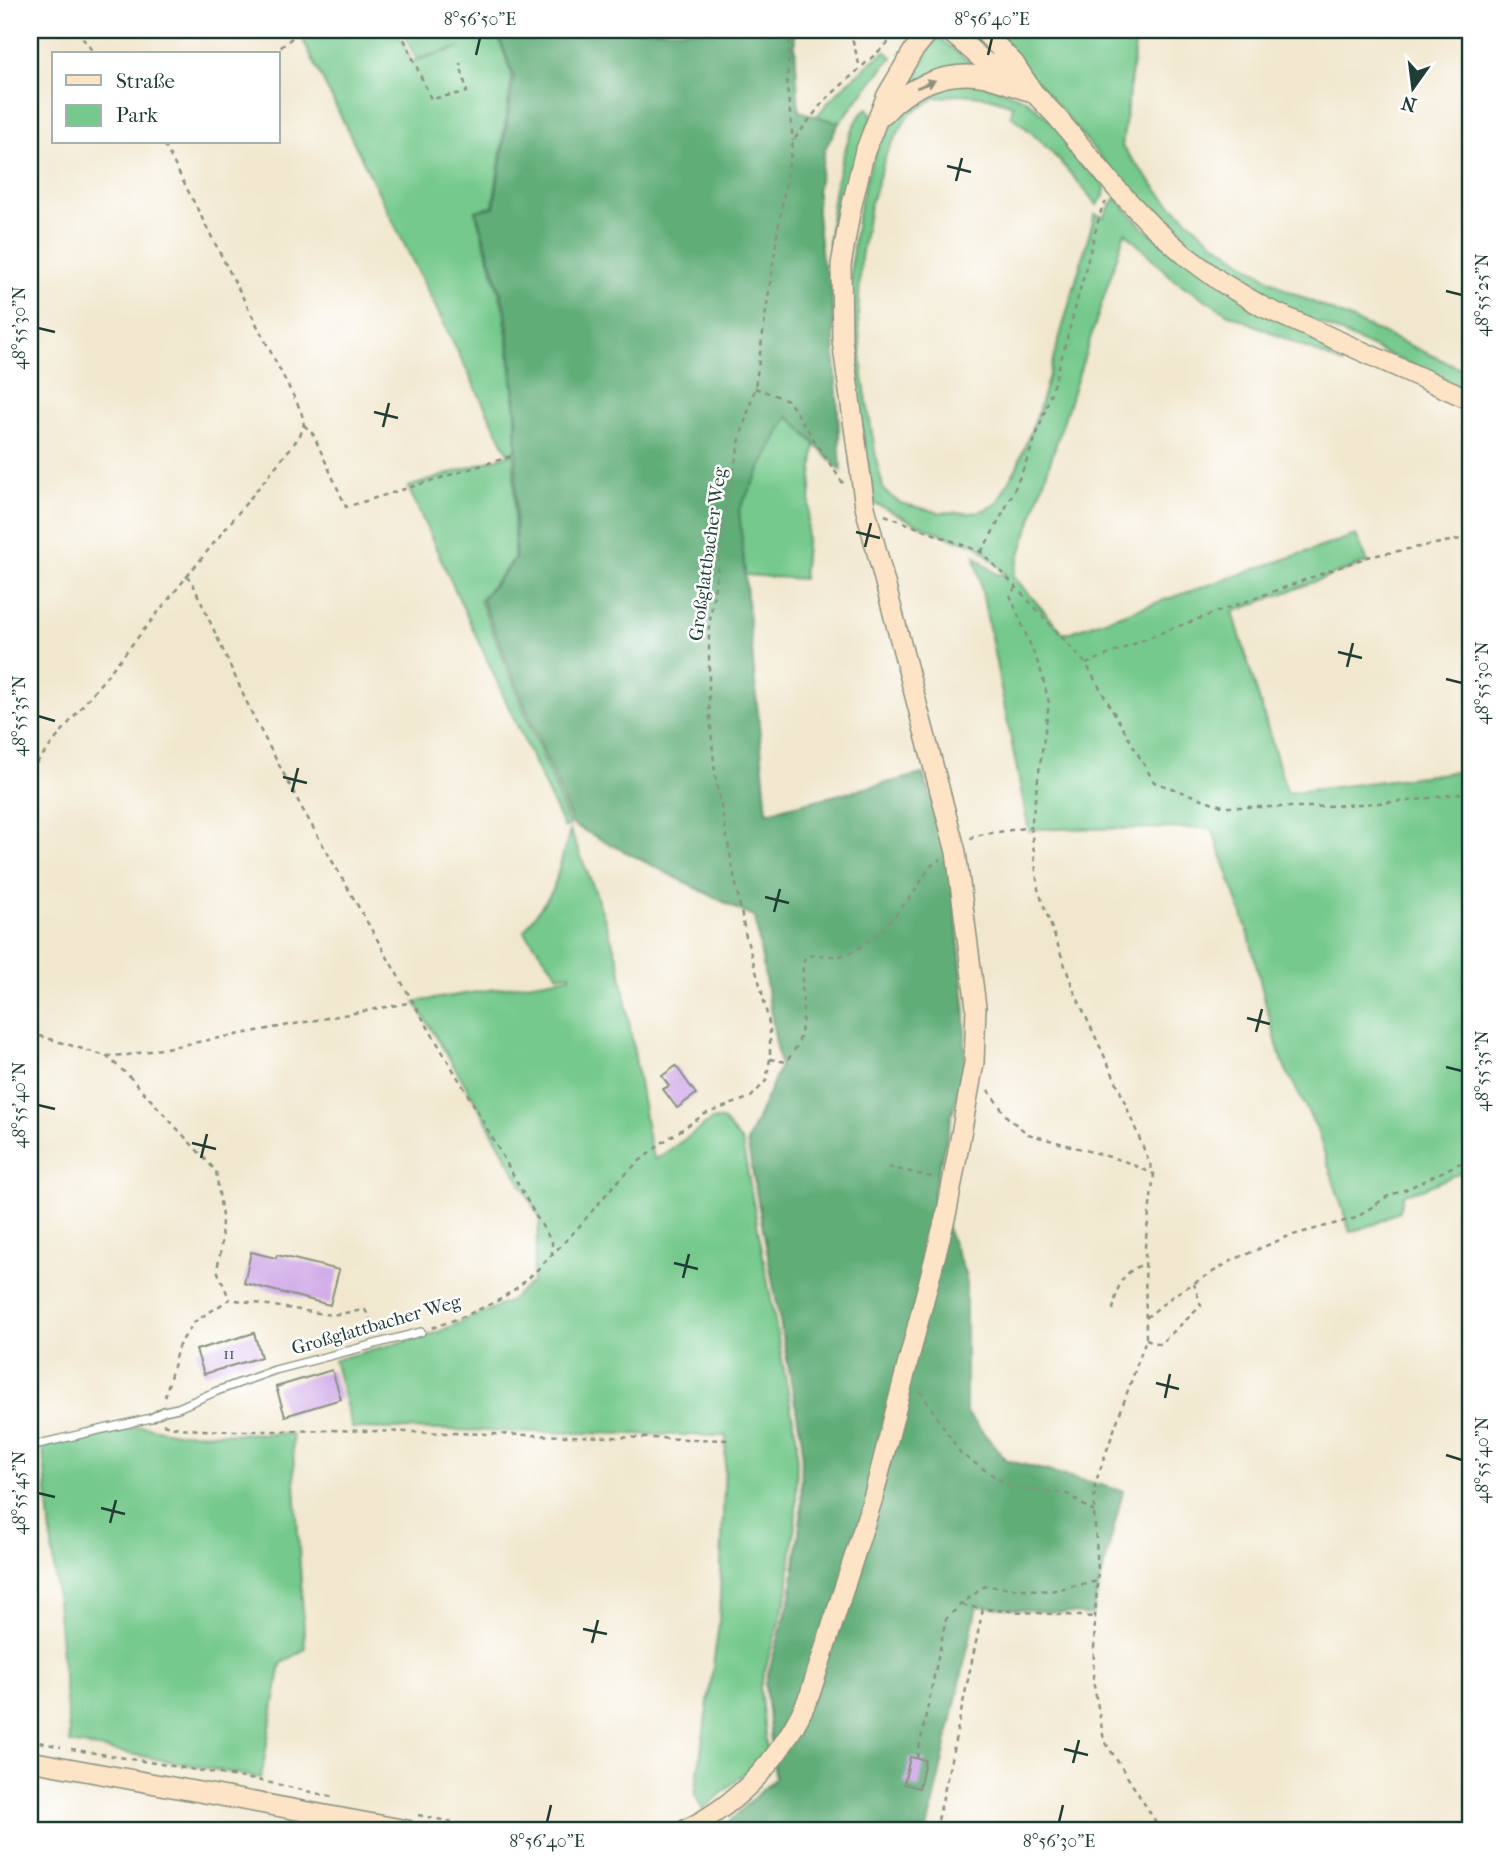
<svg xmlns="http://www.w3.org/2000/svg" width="1501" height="1860" font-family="'IM FELL French Canon',serif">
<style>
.green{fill:#75c98c;stroke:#4a8360;stroke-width:2}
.forest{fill:#60ad78;stroke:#407556;stroke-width:2}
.building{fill:#cea5e7}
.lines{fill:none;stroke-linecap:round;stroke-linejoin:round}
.service-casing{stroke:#889281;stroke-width:10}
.secondary-casing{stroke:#889281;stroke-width:22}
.path{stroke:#889281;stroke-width:2.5;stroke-dasharray:5 5;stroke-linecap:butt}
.service{stroke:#fff;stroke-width:7}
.secondary{stroke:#fee4c6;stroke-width:19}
.oneway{fill:#8e907d}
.ticks{fill:none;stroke:#1f3d34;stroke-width:2.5}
.labels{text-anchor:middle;stroke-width:5;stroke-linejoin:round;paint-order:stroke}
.number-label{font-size:16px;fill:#4b5761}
.street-label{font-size:19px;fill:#1f3d34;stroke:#fff}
.neatline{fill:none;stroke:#1f3d34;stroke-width:2.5}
.ticks-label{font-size:18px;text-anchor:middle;fill:#1f3d34}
</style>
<rect width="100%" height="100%" fill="#fff"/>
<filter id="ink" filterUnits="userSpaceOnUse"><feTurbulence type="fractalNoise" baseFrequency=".0143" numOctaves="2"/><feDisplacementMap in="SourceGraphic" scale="14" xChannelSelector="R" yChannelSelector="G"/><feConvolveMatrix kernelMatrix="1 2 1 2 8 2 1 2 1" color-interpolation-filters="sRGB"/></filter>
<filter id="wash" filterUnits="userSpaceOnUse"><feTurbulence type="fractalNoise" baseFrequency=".00686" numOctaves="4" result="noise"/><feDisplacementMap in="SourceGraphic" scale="28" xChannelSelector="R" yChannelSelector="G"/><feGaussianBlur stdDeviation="1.57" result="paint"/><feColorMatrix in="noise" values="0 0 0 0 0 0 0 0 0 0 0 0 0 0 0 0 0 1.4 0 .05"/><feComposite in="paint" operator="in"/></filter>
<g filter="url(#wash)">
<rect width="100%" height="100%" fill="#f1e7ce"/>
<!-- green -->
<path class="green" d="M305 30H397L412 62 461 47 416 59 402 30H496L512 76 493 206 475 211 504 311 516 416V450L508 453 300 34Z
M990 30H1137L1122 147 1165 199 1207 237 1244 263 1286 290 1471 373V392C1426 371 1380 351 1335 330 1284 308 1234 286 1191 250 1114 186 1060 100 990 30Z
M938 37 976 67 908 84Z
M885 51 892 57 839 123 817 116C836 91 861 71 885 51Z
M952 82 984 83 1025 99 1050 120 1105 186 1104 196 1097 205C1070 173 1045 141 1011 116L1013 105 989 97 961 94 935 98 908 116 887 152 870 206 861 257 858 318 863 378 877 463 884 491 900 503 937 512 972 513 984 510 996 504 1016 469 1038 413 1095 214 1104 217 1106 212 1116 198 1143 228 1347 355 1343 364 1227 313 1174 280 1125 232 1013 576 1064 634 1356 535 1368 562 1233 612 1287 793 1471 770V1168L1425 1188 1404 1194 1399 1211 1375 1224 1350 1232 1316 1127 1282 1062 1266 1005 1249 935 1212 828 1038 829 1029 831 975 556 996 574 1007 575 977 545 958 540 917 524 874 503C855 389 833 278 871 165 878 144 887 119 904 105 914 97 940 88 952 82Z
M868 108 872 115 835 245 831 246 829 244C831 225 831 206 835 188 839 170 852 116 868 108Z
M788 416 815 443 803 579 745 575 739 510Z
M514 453V559L480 600 570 825 564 828 408 487Z
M570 830 595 891 619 962 649 1142 655 1160 712 1120H723L742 1142 797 1441 796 1514 787 1595 760 1687 767 1753 703 1810 695 1795 719 1624 726 1436 352 1428 334 1360 436 1333 508 1302 532 1282 540 1218 477 1104 415 1002 570 977V974L558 975 524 931 553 890Z
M142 1426 176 1433 292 1434 305 1649 281 1664 261 1778 70 1743 43 1447Z"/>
<!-- forest -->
<path class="forest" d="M497 30H794L799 111 839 123 825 149 817 191V214L822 261 831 280 841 471 788 416 739 510 767 812 923 774 949 847 965 1005V1062L933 1193 966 1276V1412L1006 1460 1123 1491 1092 1615 977 1606 927 1830H715L728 1823 775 1778 765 1684 791 1596 801 1517 802 1441 747 1142 780 1067 755 918 573 825 482 599 515 560 517 416 506 310 476 211 494 207 514 77Z"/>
<g id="blocks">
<!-- building -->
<path class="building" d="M676 1066 696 1094 677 1108 663 1089 669 1086 662 1076Z
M251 1252 276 1258 277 1255 339 1270 330 1305 244 1283Z
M254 1333 261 1357 204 1374 196 1350Z
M332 1370 341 1399 285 1416 276 1387Z
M910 1757 925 1760 919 1788 904 1784Z"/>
</g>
</g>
<g filter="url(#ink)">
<use href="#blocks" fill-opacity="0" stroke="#889281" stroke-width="2"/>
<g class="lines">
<!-- service casing -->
<g class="service-casing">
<path id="service" d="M30 1446 151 1418 164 1411 178 1408 217 1391 275 1370 421 1332"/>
</g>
<!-- secondary casing -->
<g class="secondary-casing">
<path id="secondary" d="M948 30 984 61 1011 78
M982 30 1014 63 1033 92 1056 116 1116 188 1151 225 1186 256 1221 282 1263 307 1471 400
M884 114C909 86 948 69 986 77 1002 81 1017 88 1033 92
M30 1761 407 1830
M685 1830C743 1802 785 1753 810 1694L873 1498 947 1211 974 1063 976 1007 956 852 865 507 842 340 841 265 850 213 864 154 887 95 913 51 930 30"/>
</g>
<!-- path -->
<path class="path" d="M76 30 95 54
M400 30 431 99 467 92 460 63
M790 30 787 85 793 141
M850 30 860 68
M273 54 301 30
M755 388 788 400 844 485
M304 425 313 434 346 507 512 456
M885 515 981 552 1016 587 1086 664 1154 782 1225 807H1313L1409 801 1471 792
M981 552C1045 449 1070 323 1102 207L1106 202
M186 576 191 580 254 718 303 810 413 1002 474 1105 537 1218 552 1242V1254
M1016 587 1010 595 1041 671 1049 703 1031 827 1038 889 1074 991 1116 1081 1154 1174 1145 1246 1146 1339 1095 1484 1094 1512 1098 1569 1095 1617 1093 1680 1104 1740 1154 1819 1158 1830
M1086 664 1160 633 1367 557 1471 537
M30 771 293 445C305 429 307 424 298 405L163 142
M971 840 973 836 1031 827
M30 1033 106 1056 128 1055 413 1002
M106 1056 128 1075 216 1171 222 1217 221 1249 217 1270 229 1298
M770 1059 786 1062C791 1055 798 1046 800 1037 807 1010 798 983 805 957 819 952 836 959 847 954 875 941 896 915 914 892 923 881 927 865 941 859
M988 1090 1008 1118 1028 1134 1124 1161 1154 1174
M888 1167 936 1178
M1113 1310C1118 1285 1120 1273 1146 1263
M1146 1318 1174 1295 1233 1260 1289 1236 1356 1218 1388 1196 1407 1189 1458 1164 1471 1161
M432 1328 465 1316 499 1300 518 1287 534 1273 577 1229 614 1185 636 1164 663 1142 705 1114 751 1097 766 1081 770 1059V1028L761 988 746 937 715 775 709 705V627L727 502 740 439 755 388 778 229 793 141 823 102 902 30
M1146 1339 1160 1344 1201 1306 1194 1284
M920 1391 961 1454 1012 1488 1067 1494 1094 1512
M165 1397 178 1347 194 1322 230 1299 331 1315 365 1310 370 1318 374 1331
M163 1424C186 1431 210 1430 233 1431 266 1431 299 1431 332 1430L729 1440
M962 1605 983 1609
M30 1740 61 1747
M71 1749 262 1781 333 1797
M917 1758 946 1619 960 1605 985 1586 1050 1591 1098 1581
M418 1815 461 1824 460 1830
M936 1830 983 1609 1095 1617"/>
<!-- service -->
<use href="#service" class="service"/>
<!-- secondary -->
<use href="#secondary" class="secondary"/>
</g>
<!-- one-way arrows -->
<defs><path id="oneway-solid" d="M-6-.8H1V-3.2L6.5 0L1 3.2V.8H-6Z" transform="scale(1.75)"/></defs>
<use class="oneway" href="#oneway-solid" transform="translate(926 84) rotate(-22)"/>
</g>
<!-- ticks -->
<path class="ticks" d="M476 55 480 38M988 55 992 38M947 166 971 172M956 181 962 158M1446 291 1462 295M38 328 55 332M374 412 398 418M383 427 389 403M856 532 880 538M865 547 871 523M1338 652 1362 658M1347 667 1353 643M1446 679 1462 683M38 716 55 721M283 777 307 783M292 792 298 768M765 897 789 903M774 912 780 889M1247 1018 1270 1024M1256 1032 1262 1009M1446 1067 1462 1071M38 1105 55 1109M192 1143 216 1149M201 1158 207 1134M674 1263 698 1269M683 1278 689 1254M1156 1383 1179 1389M1165 1398 1170 1374M1446 1455 1462 1460M38 1493 55 1497M101 1508 125 1514M110 1523 116 1500M583 1629 607 1634M592 1643 598 1620M1064 1749 1088 1755M1073 1763 1079 1740M547 1822 551 1805M1059 1822 1063 1805"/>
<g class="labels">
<!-- number labels -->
<g class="number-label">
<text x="229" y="1359">11</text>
</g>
<!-- street labels -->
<g class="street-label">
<text transform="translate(707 554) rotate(-82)" y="7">Großglattbacher Weg</text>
<text transform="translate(376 1324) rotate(-16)" y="7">Großglattbacher Weg</text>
</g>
</g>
<!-- margin -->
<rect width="1501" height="1860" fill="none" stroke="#fff" stroke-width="77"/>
<!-- legend -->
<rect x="52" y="52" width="228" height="91" fill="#ffffff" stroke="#a5b1ae" stroke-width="2"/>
<rect x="66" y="75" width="35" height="10" fill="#fee4c6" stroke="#a5b1ae" stroke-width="2"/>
<text x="116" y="88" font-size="21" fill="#1f3d34">Straße</text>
<rect x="66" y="105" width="35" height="21" fill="#75c98c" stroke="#a5b1ae" stroke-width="2"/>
<text x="116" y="122" font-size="21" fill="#1f3d34">Park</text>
<!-- north arrow -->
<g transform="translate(1413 88) rotate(194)" stroke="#ffffff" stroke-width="5" paint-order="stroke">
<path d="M0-5L12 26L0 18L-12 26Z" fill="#1f3d34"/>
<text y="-10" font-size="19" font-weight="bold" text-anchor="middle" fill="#1f3d34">N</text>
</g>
<rect x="38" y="38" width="1424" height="1784" class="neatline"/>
<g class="ticks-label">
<text x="480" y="25">8°56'50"E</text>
<text x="992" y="25">8°56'40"E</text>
<text transform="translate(1482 295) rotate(-90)" y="6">48°55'25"N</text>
<text transform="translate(19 328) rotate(-90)" y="6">48°55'30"N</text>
<text transform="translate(1482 683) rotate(-90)" y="6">48°55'30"N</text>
<text transform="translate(19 716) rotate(-90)" y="6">48°55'35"N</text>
<text transform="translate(1482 1071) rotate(-90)" y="6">48°55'35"N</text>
<text transform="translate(19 1105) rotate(-90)" y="6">48°55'40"N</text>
<text transform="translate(1482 1460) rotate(-90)" y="6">48°55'40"N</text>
<text transform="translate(19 1493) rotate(-90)" y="6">48°55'45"N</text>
<text x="547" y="1847">8°56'40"E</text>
<text x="1059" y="1847">8°56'30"E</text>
</g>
</svg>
